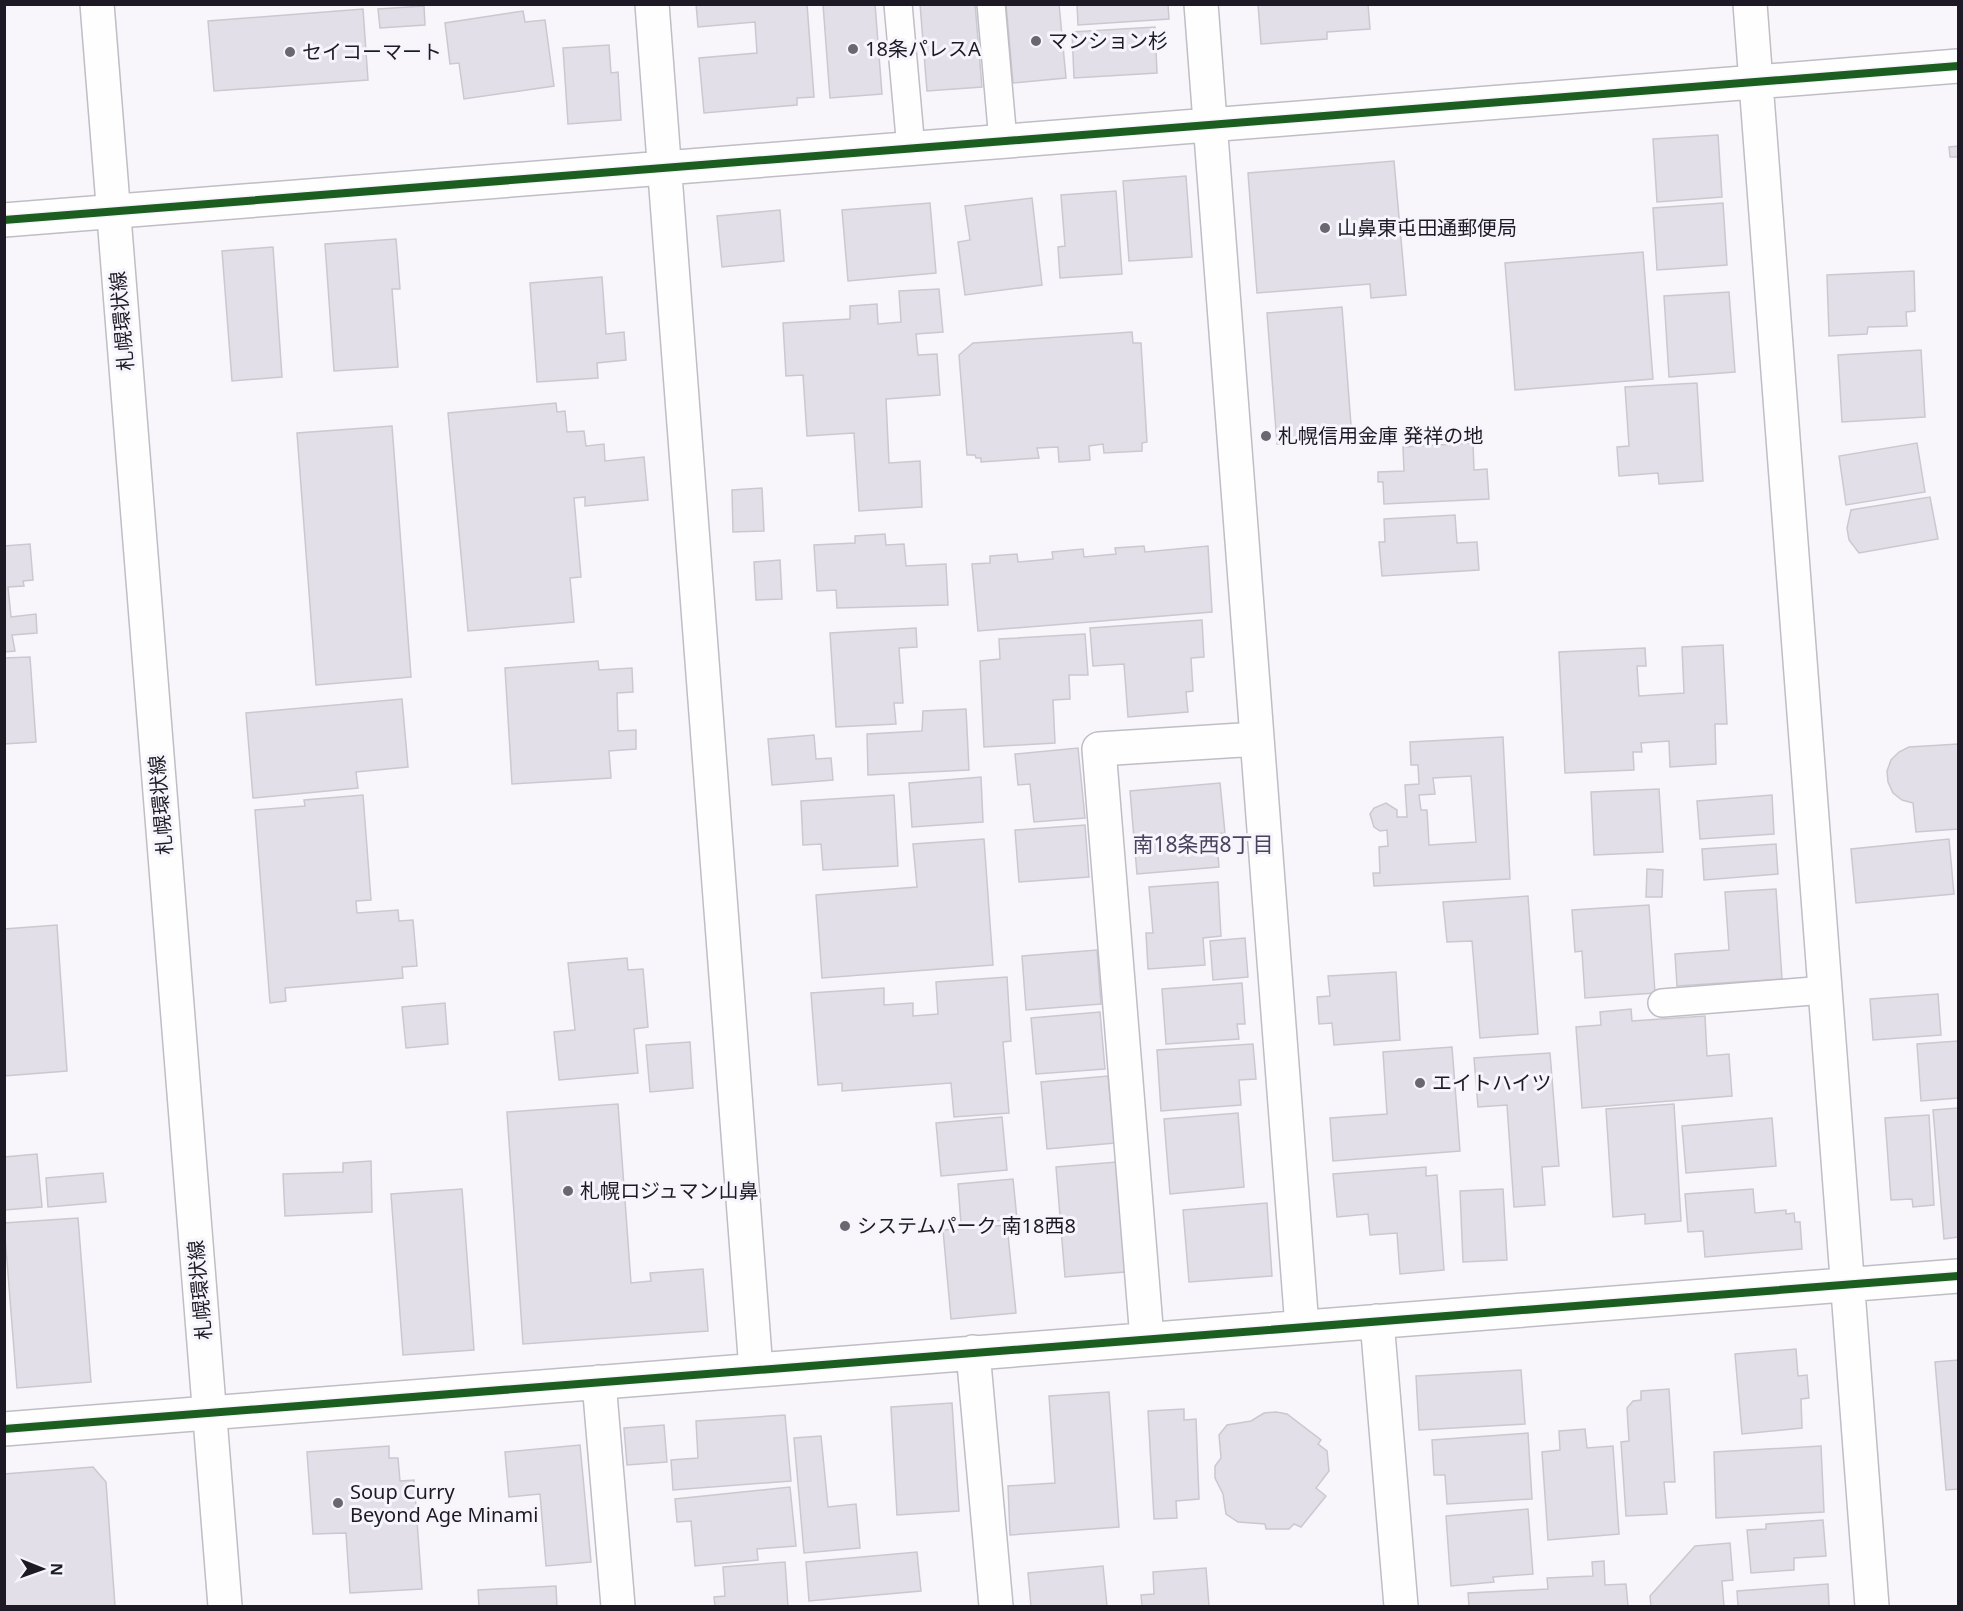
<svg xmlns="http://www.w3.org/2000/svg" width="1963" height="1611" font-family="'Noto Sans','Noto Sans JP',sans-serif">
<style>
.building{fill:#e2dfe8;stroke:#cbc8d0;stroke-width:1.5;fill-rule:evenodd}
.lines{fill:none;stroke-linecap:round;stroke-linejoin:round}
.service-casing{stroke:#c0bdc5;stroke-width:30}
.minor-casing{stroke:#c0bdc5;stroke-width:36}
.primary-casing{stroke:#c0bdc5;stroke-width:36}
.service{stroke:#fefefe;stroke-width:27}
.minor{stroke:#fefefe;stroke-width:33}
.primary{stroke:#fefefe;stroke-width:33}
.cycleway-casing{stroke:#f7f5fc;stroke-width:11}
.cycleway{stroke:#1b5e20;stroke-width:8}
.poi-dot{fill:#6a6770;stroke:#f7f5fc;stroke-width:2}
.labels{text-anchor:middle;stroke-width:6;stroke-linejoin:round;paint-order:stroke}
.poi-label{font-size:20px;fill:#1d1a25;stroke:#f7f5fc;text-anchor:start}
.street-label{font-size:20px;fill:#1d1a25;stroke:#f7f5fc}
.neighbourhood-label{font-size:21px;fill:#4b425d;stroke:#f7f5fc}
</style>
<rect width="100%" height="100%" fill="#f8f6fb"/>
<!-- building -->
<path class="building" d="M696 4H807L814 97 797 98V105L704 113 699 58 757 53 755 22 698 27Z
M823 4H875L882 94 830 98Z
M920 4H975L982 87 927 91Z
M1006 4H1059L1066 78 1013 83Z
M1077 4H1168L1169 19 1078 25Z
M1258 4H1368L1370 29 1327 32V39L1261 44Z
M424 6 425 25 380 28 378 9Z
M363 9 368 80 214 91 208 21Z
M523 11 525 22 545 20 554 86 464 99 459 63 450 64 445 23Z
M1155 27 1157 73 1074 78 1072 32Z
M609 45 611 73 618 72 621 120 568 124 563 48Z
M1718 135 1722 197 1657 202 1653 139Z
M1958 146V170V157H1950L1949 147Z
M1394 161 1406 295 1371 298 1370 284 1257 293 1248 173Z
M1186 176 1192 257 1129 261 1123 181Z
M1116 191 1122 274 1060 278 1058 247 1065 246 1061 195Z
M1032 198 1042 285 965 295 958 242 970 240 965 206Z
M930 203 936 273 848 281 842 210Z
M1723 203 1727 265 1657 270 1653 208Z
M780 210 784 261 722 267 717 216Z
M396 239 400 289H392L398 367 334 371 325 244Z
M273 247 282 377 232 381 222 251Z
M1643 252 1653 379 1515 390 1505 263Z
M1914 271 1915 311 1906 312 1907 326 1868 327 1867 334 1829 336 1827 275Z
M602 277 606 334 624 332 626 360 597 363 598 378 537 382 530 283Z
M939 289 943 332 916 334 918 355 937 354 940 395 886 399 889 463 920 461 922 507 859 511 854 433 807 436 803 375 786 376 783 323 850 319V306L877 304 878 324 901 322 899 291Z
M1729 292 1735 372 1669 377 1664 296Z
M1342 307 1352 438 1277 444 1267 313Z
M1132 332 1133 343H1141L1147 442 1142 443V451L1104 453 1103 444 1089 446 1090 460 1059 462 1058 447 1037 448 1039 458 981 462V458H976L975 455H967L959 355 973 343Z
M1921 350 1925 417 1842 422 1838 355Z
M1697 383 1703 481 1659 484 1658 473 1619 476 1617 447 1629 446 1625 387Z
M556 403 557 412 565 411 567 432 584 431 586 446 604 444 605 461 644 457 648 500 585 506V497L574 498 581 577 570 578 574 622 468 631 448 413Z
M392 426 411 677 316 685 297 433Z
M1473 443 1474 470 1487 469 1489 499 1384 504 1383 482H1378V472L1404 471 1403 447Z
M1917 443 1925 492 1846 505 1839 456Z
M762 488 764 531 733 532 732 490Z
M1930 497 1938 539 1859 553 1849 540 1847 528 1851 510Z
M1455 515 1457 543 1477 542 1479 570 1382 576 1379 542H1385L1384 519Z
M885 534 886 545 904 544 906 566 946 564 948 605 837 608 836 590 817 591 814 545 855 543V536Z
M30 544 33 580 23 581 24 586 8 587 11 617 36 614 37 633 12 635 15 651 4 652V546Z
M1144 546 1145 552 1208 546 1212 612 978 631 972 564 990 563V556L1017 554 1018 562 1053 559 1052 552 1083 549 1084 557 1116 554 1115 548Z
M780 560 782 599 756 600 754 562Z
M1202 620 1204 657 1191 658 1193 691 1186 692 1188 712 1128 717 1124 664 1093 666 1090 628Z
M916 628 917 647 899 648 903 703H894L896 724 836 727 830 633Z
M1085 634 1088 675H1069L1070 699 1053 700 1055 743 984 747 980 661 1000 659 999 639Z
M1723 645 1727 724H1715L1716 764 1670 767 1669 741 1641 743 1642 752H1633L1634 770 1565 773 1559 652 1645 648 1646 666H1637L1639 696 1684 693 1682 647Z
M30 657 36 742 4 744V658Z
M598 661 599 670 632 668 633 692 617 693 618 731 636 730V749L609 751 611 778 512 784 505 668Z
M402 699 408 767 356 772 358 788 253 798 246 713Z
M966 709 969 770 868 775 867 734 922 731 923 711Z
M814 735 816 759 831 758 833 780 772 785 768 739Z
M1503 737 1510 879 1374 886 1373 873H1380L1379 847 1388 846 1387 830 1380 831 1374 827 1370 814 1374 808 1386 803 1397 810V817H1407L1405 785 1419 784 1418 765H1411L1410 742ZM1471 776 1476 842 1429 845 1427 810H1421L1419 795 1435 794 1433 778Z
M1958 744V829L1916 832 1913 803 1902 800 1893 793 1888 782 1887 771 1891 760 1899 752 1909 747Z
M1078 748 1085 818 1034 822 1030 784 1018 785 1015 754Z
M981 777 983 822 912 827 909 783Z
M1220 783 1225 833 1216 834 1219 867 1137 874 1130 791Z
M1659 789 1663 852 1594 855 1591 792Z
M363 795 371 900 356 901 357 913 398 910 399 921 413 920 417 966 402 967 403 978 285 988 286 1001 270 1003 255 810 305 806 304 800Z
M894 795 898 866 823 870 821 844 803 845 801 801Z
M1772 795 1774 834 1700 839 1697 801Z
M1085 825 1089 877 1019 882 1015 830Z
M984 839 993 965 822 978 816 895 917 887 913 844Z
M1949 839 1954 894 1856 903 1851 849Z
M1776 844 1778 874 1704 880 1702 849Z
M1647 869 1663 870 1662 897H1646Z
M1218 882 1221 936 1203 938 1205 965 1148 969 1146 933H1153L1149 887Z
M1776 889 1782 979 1677 986 1675 954 1729 950 1725 892Z
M1528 896 1538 1034 1480 1038 1472 941 1447 942 1443 902Z
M1649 905 1655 993 1585 998 1582 951 1575 952 1572 910Z
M57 925 67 1071 4 1076V929Z
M1245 938 1248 977 1213 980 1210 941Z
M1097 950 1101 1004 1026 1010 1022 956Z
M627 958 628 970 643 969 648 1027 634 1029 638 1073 559 1080 554 1032 575 1030 568 963Z
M1396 972 1400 1040 1334 1045 1332 1023 1319 1024 1317 997 1330 996 1328 976Z
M1007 977 1011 1041 1003 1042 1009 1113 954 1117 951 1083 842 1091V1083L818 1085 811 993 884 988V1005L913 1003V1016L938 1014 936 982Z
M1242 983 1245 1024H1237L1239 1039 1166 1044 1162 989Z
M1938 994 1941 1035 1873 1040 1870 999Z
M445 1003 448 1044 406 1048 402 1007Z
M1631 1009 1632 1021 1705 1016 1707 1056 1729 1054 1732 1096 1582 1108 1576 1027 1601 1025 1600 1012Z
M1100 1012 1105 1069 1036 1074 1031 1018Z
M1958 1041V1098L1921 1101 1917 1044Z
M690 1042 693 1088 650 1092 646 1045Z
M1253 1044 1256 1079 1239 1080 1241 1105 1161 1111 1157 1050Z
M1452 1047 1460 1151 1333 1161 1330 1118 1387 1114 1383 1052Z
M1550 1053 1559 1166 1542 1167 1545 1205 1514 1207 1507 1105 1478 1107 1474 1058Z
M1108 1076 1115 1143 1047 1149 1041 1082Z
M618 1104 631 1283 651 1281 650 1273 703 1269 708 1331 523 1344 507 1112Z
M1674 1104 1681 1221 1645 1224V1214L1613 1217 1606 1109Z
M1958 1108V1237L1944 1239 1933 1110Z
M1238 1113 1244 1187 1170 1194 1164 1119Z
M1929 1115 1934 1205 1913 1207 1912 1199 1891 1200 1885 1118Z
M1002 1117 1007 1170 941 1176 936 1123Z
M1772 1118 1776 1166 1686 1173 1682 1126Z
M37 1154 42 1207 4 1210V1157Z
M371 1161 372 1212 285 1216 283 1174 343 1172V1163Z
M1117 1162 1125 1272 1065 1277 1056 1167Z
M1426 1167V1176L1437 1175 1444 1270 1400 1274 1397 1233 1370 1235 1368 1214 1337 1217 1333 1174Z
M103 1173 106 1202 48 1207 46 1178Z
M1013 1179 1017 1219 961 1224 958 1184Z
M462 1189 474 1350 403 1355 391 1194Z
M1503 1189 1507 1260 1463 1262 1460 1191Z
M1753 1189 1755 1213 1786 1210V1214L1794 1213 1795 1222H1800L1802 1249 1705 1257 1703 1231 1688 1232 1685 1194Z
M1267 1203 1272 1276 1189 1282 1183 1210Z
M78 1218 91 1382 17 1388 4 1223Z
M1007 1225 1016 1313 951 1319 943 1230Z
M1796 1349 1798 1376 1807 1375 1809 1398 1801 1399 1802 1428 1742 1434 1735 1354Z
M1958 1360V1489L1946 1490 1935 1362Z
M1521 1370 1525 1424 1419 1430 1416 1376Z
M1669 1389 1675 1482H1664L1667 1514 1626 1516 1621 1442 1629 1441 1627 1408 1633 1401 1641 1400V1391Z
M1109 1392 1119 1527 1010 1535 1008 1486 1055 1483 1049 1396Z
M952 1403 959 1511 897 1515 891 1407Z
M1184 1409V1420L1196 1419 1199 1499 1176 1501 1177 1518 1154 1519 1148 1411Z
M1276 1412 1287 1414 1321 1440 1318 1444 1327 1451 1329 1471 1316 1488 1326 1496 1301 1527 1294 1524 1289 1529H1266L1265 1524 1238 1522 1226 1514 1223 1494 1215 1478V1466L1221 1458 1219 1435 1227 1425 1251 1421 1264 1413Z
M785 1415 791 1481 673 1490 671 1460 698 1458 696 1421Z
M664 1425 667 1462 627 1465 624 1428Z
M1585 1429 1587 1448 1613 1446 1619 1534 1548 1540 1542 1452 1560 1450 1559 1431Z
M1528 1433 1532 1499 1447 1504 1445 1475H1434L1432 1440Z
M821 1436 828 1507 856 1504 860 1548 804 1553 794 1438Z
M580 1445 591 1562 546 1566 540 1494 509 1497 505 1452Z
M389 1446V1458H398L400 1481 414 1480 422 1589 350 1593 346 1533 313 1534 307 1452Z
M1821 1446 1824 1512 1716 1518 1714 1452Z
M93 1467 106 1482 115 1606H4V1474Z
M790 1487 796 1546 757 1549 758 1560 695 1566 691 1521 677 1522 675 1499Z
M1528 1509 1533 1574 1493 1577 1494 1582 1451 1586 1446 1516Z
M1823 1520 1826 1556 1794 1558V1570L1751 1573 1747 1530 1766 1529V1524Z
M1730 1543 1733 1580 1722 1581 1724 1606H1651L1650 1596 1695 1546Z
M917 1552 921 1591 809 1601 806 1562Z
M1604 1561 1605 1585 1626 1584 1628 1606H1469L1468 1593 1548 1589 1547 1578 1593 1576 1592 1562Z
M785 1562 788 1606H715L714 1597 725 1596 723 1567Z
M1103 1566 1107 1606H1031L1028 1573Z
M1206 1568 1209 1606H1142L1141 1595 1154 1594 1153 1572Z
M1828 1584 1829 1606H1738L1737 1591Z
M556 1586 557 1606H479L478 1590Z"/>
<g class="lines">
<!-- service casing -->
<g class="service-casing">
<path id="service" d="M898 4 911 149
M991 4 1003 141
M1662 1003 1825 990"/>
</g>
<!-- minor casing -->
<g class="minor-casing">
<path id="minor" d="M652 4 756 1370
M1201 4 1302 1327
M1750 4 1872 1606
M4 220 1958 66
M1377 1321 1401 1606
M1147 1339 1099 749 1257 739
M973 1352 996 1606
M599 1382 618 1606
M4 1429 1958 1276"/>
</g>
<!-- primary casing -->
<g class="primary-casing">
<path id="primary" d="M97 4 225 1606"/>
</g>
<!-- service -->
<use href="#service" class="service"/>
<!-- minor -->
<use href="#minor" class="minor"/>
<!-- primary -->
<use href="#primary" class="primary"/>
<!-- cycleway casing -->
<g class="cycleway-casing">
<path id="cycleway" d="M4 220 1958 66
M4 1429 1958 1276"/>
</g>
<!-- cycleway -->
<use href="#cycleway" class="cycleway"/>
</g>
<!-- markers -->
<g class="poi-dot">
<circle cx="1036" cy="41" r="6"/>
<circle cx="853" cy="49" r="6"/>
<circle cx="290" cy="52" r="6"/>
<circle cx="1325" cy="228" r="6"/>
<circle cx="1266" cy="436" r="6"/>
<circle cx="1420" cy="1083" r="6"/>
<circle cx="568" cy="1191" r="6"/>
<circle cx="845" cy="1226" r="6"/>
<circle cx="338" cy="1503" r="6"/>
</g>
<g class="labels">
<!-- poi labels -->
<g class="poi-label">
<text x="1048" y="48">マンション杉</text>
<text x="865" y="56">18条パレスA</text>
<text x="302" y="59">セイコーマート</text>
<text x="1337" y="235">山鼻東屯田通郵便局</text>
<text x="1278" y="443">札幌信用金庫 発祥の地</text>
<text x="1432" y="1090">エイトハイツ</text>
<text x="580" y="1198">札幌ロジュマン山鼻</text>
<text x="857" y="1233">システムパーク 南18西8</text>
<text x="350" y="1499">Soup Curry<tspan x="350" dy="23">Beyond Age Minami</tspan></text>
</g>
<!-- street labels -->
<g class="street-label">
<text transform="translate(122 321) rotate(-95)" y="7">札幌環状線</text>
<text transform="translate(161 805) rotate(-95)" y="7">札幌環状線</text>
<text transform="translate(200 1290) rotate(-95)" y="7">札幌環状線</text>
</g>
<!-- neighbourhood labels -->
<g class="neighbourhood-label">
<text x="1203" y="852">南18条西8丁目</text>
</g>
</g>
<!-- border -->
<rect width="1963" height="1611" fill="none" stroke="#1d1a25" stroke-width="12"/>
<!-- north arrow -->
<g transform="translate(42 1569) rotate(91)" stroke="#f7f5fc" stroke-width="4.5" paint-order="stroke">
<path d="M0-4.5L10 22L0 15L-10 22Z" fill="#1d1a25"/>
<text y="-9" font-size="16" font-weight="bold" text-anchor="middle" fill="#1d1a25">N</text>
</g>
</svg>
